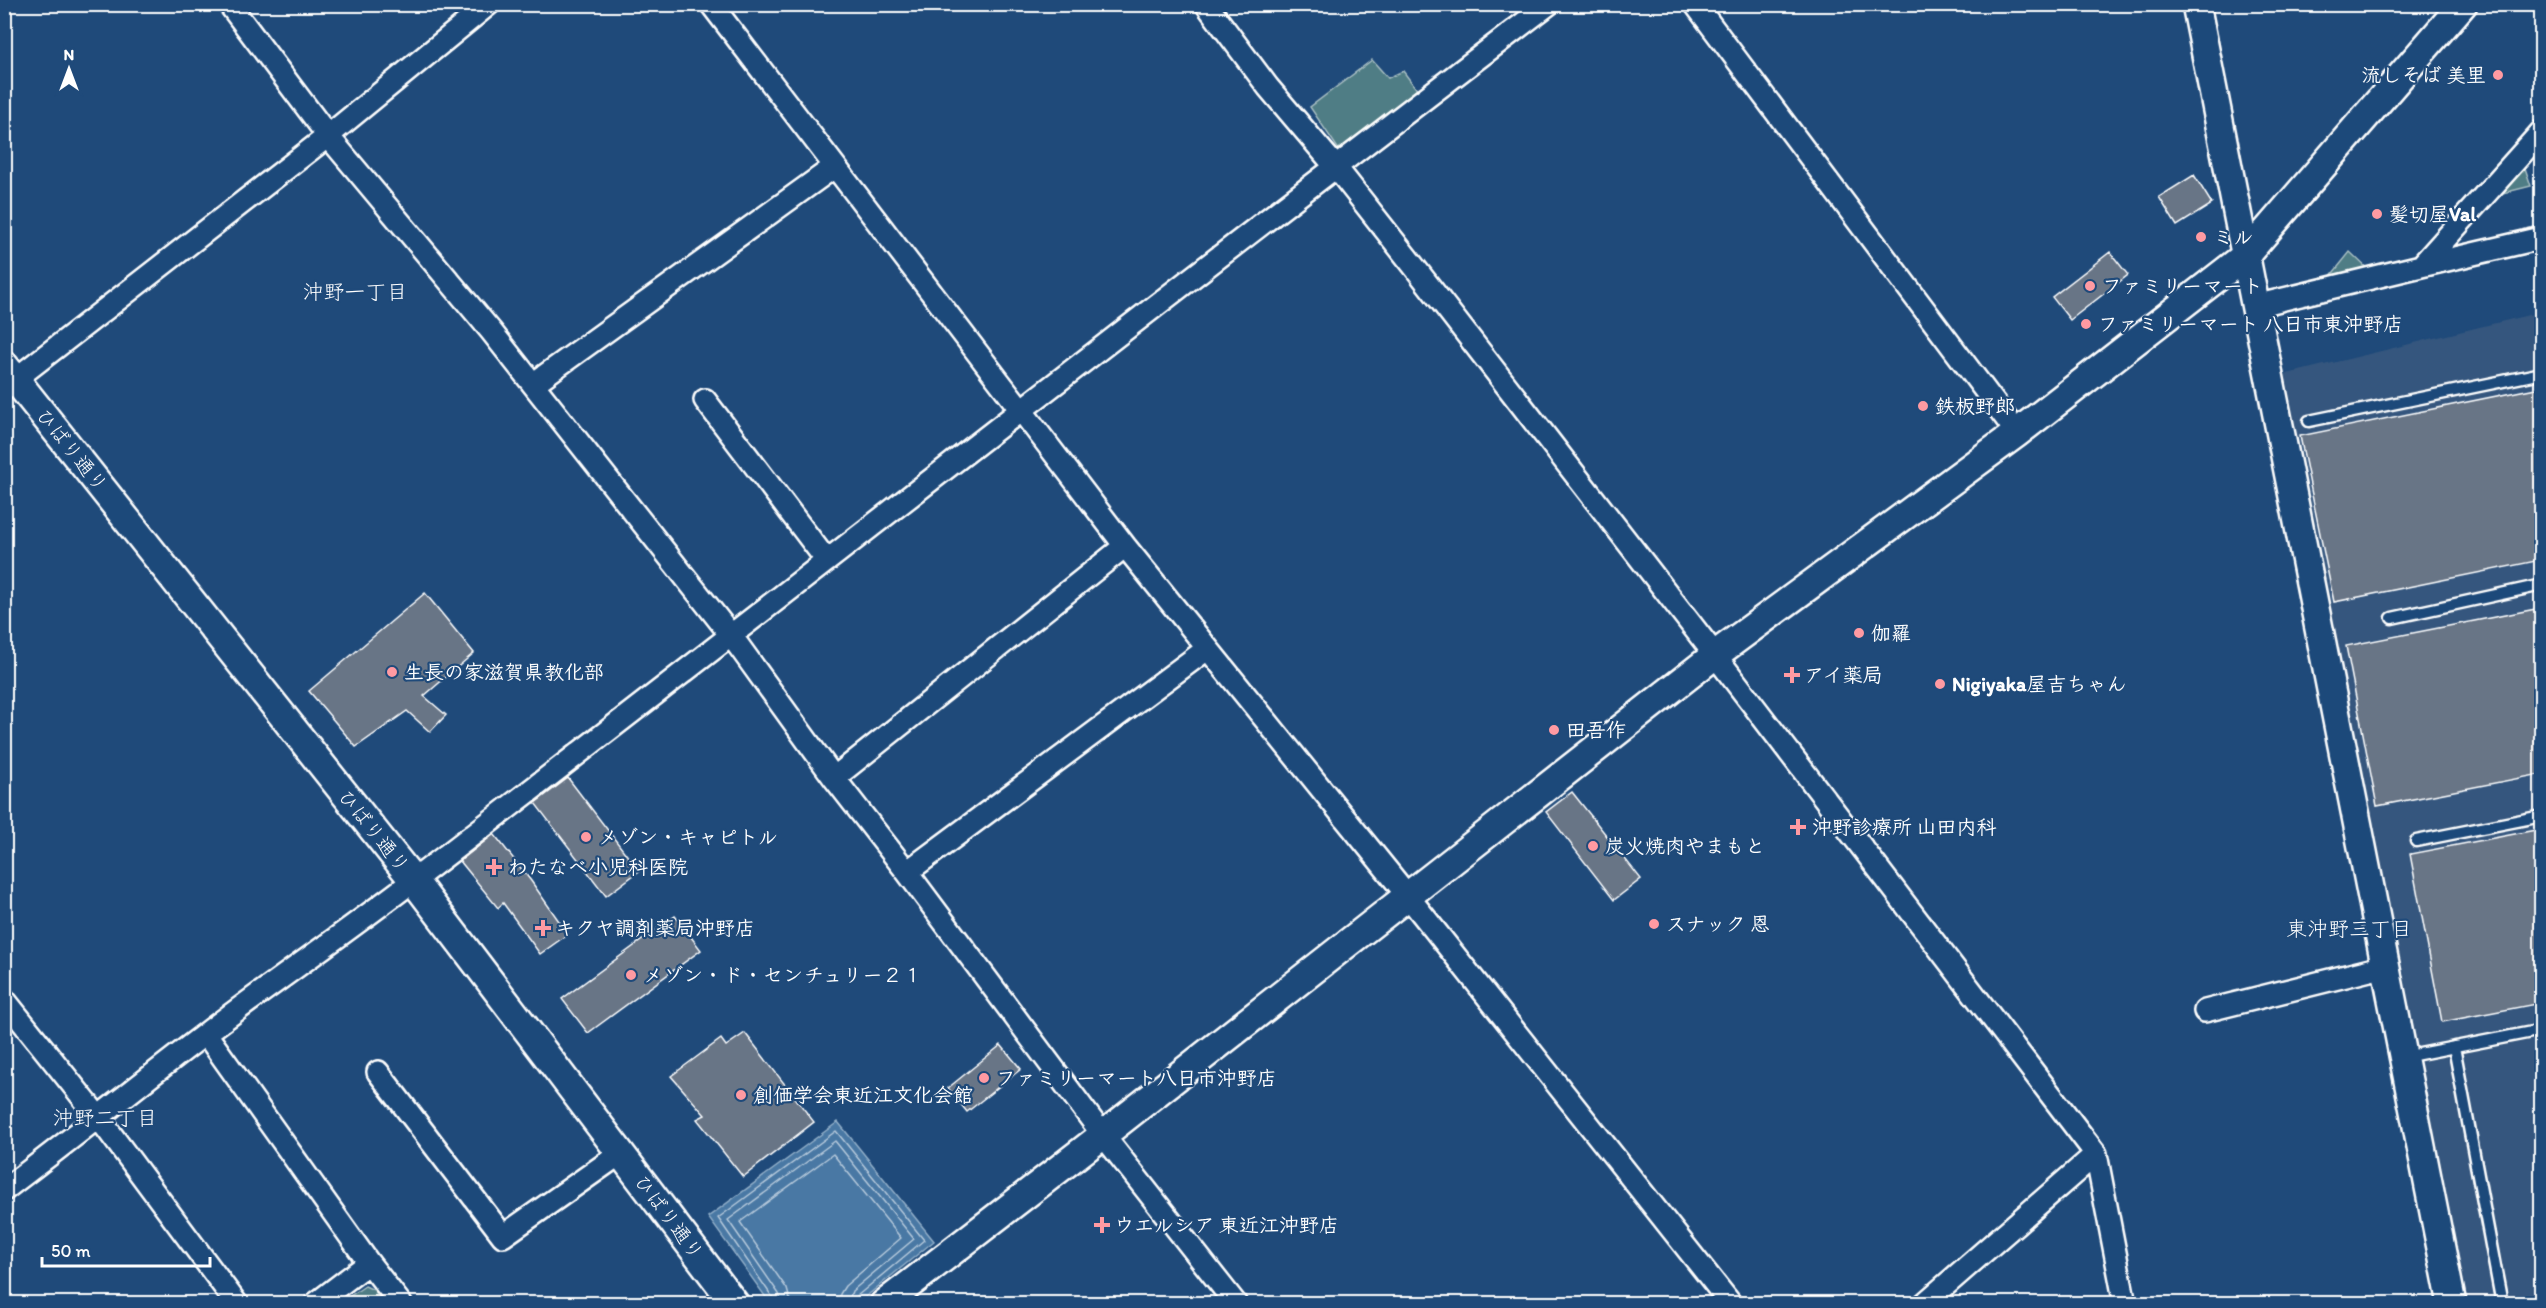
<svg xmlns="http://www.w3.org/2000/svg" width="2546" height="1308" font-family="Itim,'Klee One',sans-serif">
<style>
.built{fill:#35577e}
.green{fill:#507d85;stroke:#a8bec2;stroke-width:1.5}
.water{fill:#4878a4;stroke:#91aec8;stroke-width:1.5}
.lines{fill:none;stroke-linecap:round;stroke-linejoin:round}
.shore{stroke:#b6c9db;stroke-width:1.5}
.building{fill:#677486;stroke:#fff;stroke-width:1.5}
.service-casing{stroke:#fff;stroke-width:15}
.minor-casing{stroke:#fff;stroke-width:26}
.tertiary-casing{stroke:#fff;stroke-width:32}
.service{stroke:#1f4a7a;stroke-width:10}
.minor{stroke:#1f4a7a;stroke-width:21}
.tertiary{stroke:#1f4a7a;stroke-width:27}
.poi-dot{fill:#ff9aa2;stroke:#1f4a7a;stroke-width:2}
.labels{text-anchor:middle;stroke-width:4.5;stroke-linejoin:round;paint-order:stroke}
.poi-label{font-size:20px;font-weight:bold;fill:#fff;stroke:#1f4a7a;text-anchor:start}
.street-label{font-size:20px;fill:#fff;stroke:#1f4a7a}
.neighbourhood-label{font-size:21px;fill:#fff;stroke:#1f4a7a}
</style>
<rect width="100%" height="100%" fill="#1f4a7a"/>
<filter id="ink" filterUnits="userSpaceOnUse"><feTurbulence type="fractalNoise" baseFrequency=".0167" numOctaves="2"/><feDisplacementMap in="SourceGraphic" scale="12" xChannelSelector="R" yChannelSelector="G"/><feConvolveMatrix kernelMatrix="1 2 1 2 8 2 1 2 1" color-interpolation-filters="sRGB"/></filter>
<g filter="url(#ink)">
<!-- built -->
<path class="built" d="M2541 312V1303H2467L2283 375Z"/>
<!-- green -->
<path class="green" d="M1372 60 1388 78 1403 71 1418 91 1339 150 1310 107Z
M2523 162 2531 186 2495 195Z
M2350 252 2373 274 2321 288Z
M365 1286 374 1290 384 1303H340Z"/>
<!-- water -->
<path class="water" d="M838 1122 934 1241 858 1303H770L708 1217Z"/>
<g class="lines">
<!-- shore -->
<path class="shore" d="M774 1304 773 1298 718 1218 836 1131 924 1240 857 1296 855 1304
M782 1304 779 1294 728 1220 835 1141 914 1239 852 1291 848 1304
M791 1304 787 1289 740 1222 833 1154 901 1238 845 1286 840 1294 839 1304"/>
</g>
<!-- building -->
<path class="building" d="M2194 175 2212 204 2177 226 2159 197Z
M2110 252 2128 275 2070 320 2052 297Z
M2541 387V560L2334 602 2300 436Z
M425 593 474 653 424 696 446 715 430 732 407 711 356 747 309 691Z
M2541 608V774L2377 806 2346 646Z
M568 778 639 871 606 896 535 803Z
M1572 792 1641 879 1614 900 1546 812Z
M2541 829V1003L2442 1022 2410 854Z
M494 834 531 881 568 934 540 954 503 903 498 908 460 861Z
M675 916 701 950 588 1033 562 999Z
M745 1033 814 1122 743 1177 697 1119 705 1115 671 1076 721 1039 726 1046Z
M1001 1045 1021 1069 967 1112 948 1088Z"/>
<g class="lines">
<!-- service casing -->
<g class="service-casing">
<path id="service" d="M2309 421 2542 373
M2392 618 2542 585
M2416 841 2542 816
M2454 1047 2502 1304
M2404 1057 2542 1030
M2535 1304 2542 1302"/>
</g>
<!-- minor casing -->
<g class="minor-casing">
<path id="minor" d="M229 4 328 136 491 331 730 634 834 778 907 872 1103 1135 1236 1304
M711 4 1125 546 1407 895 1731 1304
M1206 4 1268 87 1335 166 1420 274 1715 655 2096 1154 2125 1304
M1695 4 2017 433
M2421 266 2542 238
M2255 306 2421 266 2542 131
M533 384 834 167
M4 388 328 136 489 4
M705 400 827 561
M834 778 1125 546
M907 872 1207 649
M4 999 99 1118 237 1304
M2205 1011 2386 966
M206 1034 369 1263 401 1304
M378 1072 503 1236 621 1153
M4 1190C72 1139 138 1085 205 1034 275 981 348 931 418 877 796 587 1169 292 1549 4
M315 1304 369 1263
M1924 1304 2096 1154"/>
</g>
<!-- tertiary casing -->
<g class="tertiary-casing">
<path id="tertiary" d="M2196 4 2452 1304
M4 365 414 881 735 1304
M884 1304 1103 1135 1715 655 2017 433 2245 256 2463 4"/>
</g>
<!-- service -->
<use href="#service" class="service"/>
<!-- minor -->
<use href="#minor" class="minor"/>
<!-- tertiary -->
<use href="#tertiary" class="tertiary"/>
</g>
</g>
<!-- markers -->
<g class="poi-dot">
<circle cx="2498" cy="75" r="6"/>
<circle cx="2377" cy="214" r="6"/>
<circle cx="2201" cy="237" r="6"/>
<circle cx="2090" cy="286" r="6"/>
<circle cx="2086" cy="324" r="6"/>
<circle cx="1923" cy="406" r="6"/>
<circle cx="1859" cy="633" r="6"/>
<circle cx="392" cy="672" r="6"/>
<path d="M1789 666h6v6h6v6h-6v6h-6v-6h-6v-6h6z"/>
<circle cx="1940" cy="684" r="6"/>
<circle cx="1554" cy="730" r="6"/>
<path d="M1795 818h6v6h6v6h-6v6h-6v-6h-6v-6h6z"/>
<circle cx="586" cy="837" r="6"/>
<circle cx="1593" cy="846" r="6"/>
<path d="M491 858h6v6h6v6h-6v6h-6v-6h-6v-6h6z"/>
<circle cx="1654" cy="924" r="6"/>
<path d="M540 919h6v6h6v6h-6v6h-6v-6h-6v-6h6z"/>
<circle cx="631" cy="975" r="6"/>
<circle cx="984" cy="1078" r="6"/>
<circle cx="741" cy="1095" r="6"/>
<path d="M1099 1216h6v6h6v6h-6v6h-6v-6h-6v-6h6z"/>
</g>
<g class="labels">
<!-- poi labels -->
<g class="poi-label">
<text x="2486" y="82" text-anchor="end">流しそば 美里</text>
<text x="2389" y="221">髪切屋Val</text>
<text x="2213" y="244">ミル</text>
<text x="2102" y="293">ファミリーマート</text>
<text x="2098" y="331">ファミリーマート 八日市東沖野店</text>
<text x="1935" y="413">鉄板野郎</text>
<text x="1871" y="640">伽羅</text>
<text x="404" y="679">生長の家滋賀県教化部</text>
<text x="1804" y="682">アイ薬局</text>
<text x="1952" y="691">Nigiyaka屋吉ちゃん</text>
<text x="1566" y="737">田吾作</text>
<text x="1812" y="834">沖野診療所 山田内科</text>
<text x="598" y="844">メゾン・キャピトル</text>
<text x="1605" y="853">炭火焼肉やまもと</text>
<text x="508" y="874">わたなべ小児科医院</text>
<text x="1666" y="931">スナック 恩</text>
<text x="555" y="935">キクヤ調剤薬局沖野店</text>
<text x="643" y="982">メゾン・ド・センチュリー２１</text>
<text x="996" y="1085">ファミリーマート八日市沖野店</text>
<text x="753" y="1102">創価学会東近江文化会館</text>
<text x="1114" y="1232">ウエルシア 東近江沖野店</text>
</g>
<!-- street labels -->
<g class="street-label">
<text transform="translate(72 450) rotate(51)" y="7">ひばり通り</text>
<text transform="translate(374 831) rotate(51)" y="7">ひばり通り</text>
<text transform="translate(669 1217) rotate(53)" y="7">ひばり通り</text>
</g>
<!-- neighbourhood labels -->
<g class="neighbourhood-label">
<text x="355" y="299">沖野一丁目</text>
<text x="2349" y="936">東沖野三丁目</text>
<text x="105" y="1125">沖野二丁目</text>
</g>
</g>
<!-- margin -->
<rect width="2546" height="1308" fill="none" stroke="#1f4a7a" stroke-width="24"/>
<rect x="12" y="12" width="2522" height="1284" fill="none" stroke="#fff" stroke-width="2" filter="url(#ink)"/>
<!-- north arrow -->
<g transform="translate(69 69)" stroke="#1f4a7a" stroke-width="4.5" paint-order="stroke">
<path d="M0-4.5L10 22L0 15L-10 22Z" fill="#ffffff"/>
<text y="-9" font-size="16" font-weight="bold" text-anchor="middle" fill="#ffffff">N</text>
</g>
<!-- scale -->
<path d="M42 1257v9h168v-9" fill="none" stroke="#ffffff" stroke-width="3"/>
<text x="51" y="1257" font-size="18" fill="#ffffff" stroke="#1f4a7a" stroke-width="4.5" paint-order="stroke">50 m</text>
</svg>
